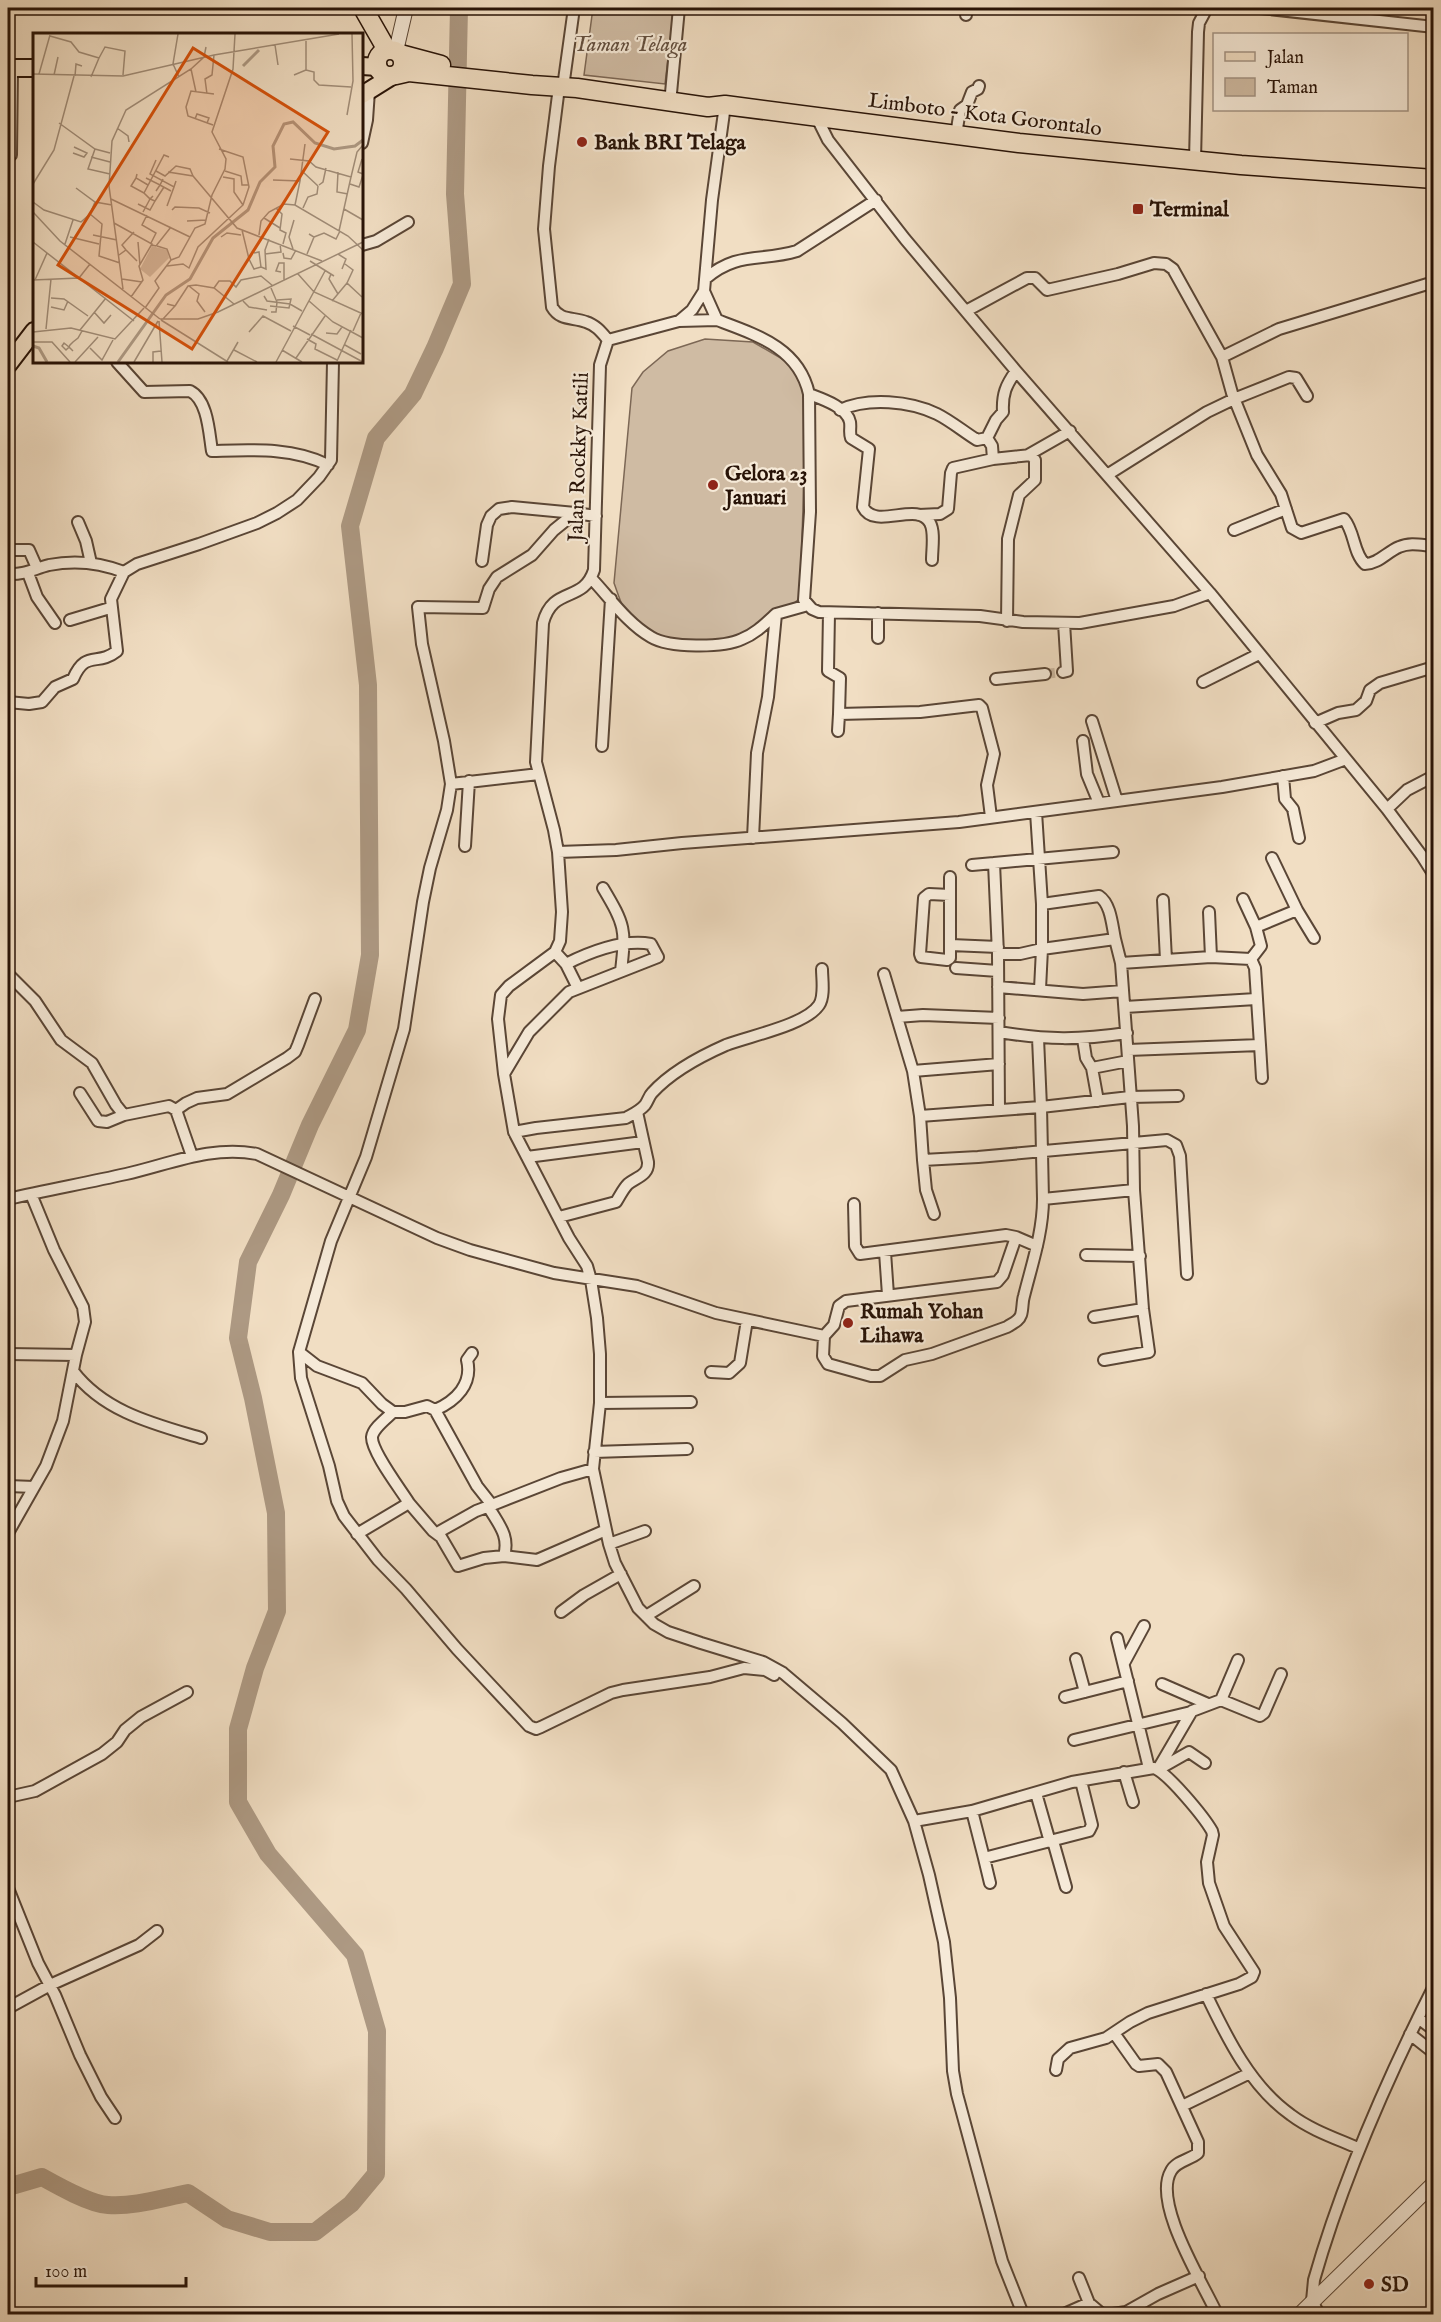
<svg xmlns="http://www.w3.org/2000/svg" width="1441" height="2322" font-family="'IM FELL English',serif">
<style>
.green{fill:#cfbba3;stroke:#7c6755;stroke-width:1.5}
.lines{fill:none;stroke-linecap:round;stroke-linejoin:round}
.river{stroke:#ad9983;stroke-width:18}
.minor-tunnel{stroke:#c9b59d;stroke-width:10;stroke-dasharray:10 5;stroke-linecap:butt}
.minor-casing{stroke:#5a4636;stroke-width:14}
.tertiary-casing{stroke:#5a4636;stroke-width:16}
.primary-casing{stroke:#281307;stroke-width:20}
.trunk-casing{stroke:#281307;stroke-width:21}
.minor{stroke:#f6ead8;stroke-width:10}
.tertiary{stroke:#f6ead8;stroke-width:14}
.primary{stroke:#f1dec3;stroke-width:16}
.trunk{stroke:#f1dec3;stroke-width:18}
.poi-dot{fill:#8f2418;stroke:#f6ead8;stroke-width:2}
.labels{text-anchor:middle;stroke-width:4.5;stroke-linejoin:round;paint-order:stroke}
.park-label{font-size:21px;font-style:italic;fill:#624e3e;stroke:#f6ead8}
.street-label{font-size:21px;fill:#281307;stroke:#f6ead8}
.poi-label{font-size:21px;font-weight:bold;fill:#281307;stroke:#f6ead8;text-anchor:start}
.inset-river{fill:none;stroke:#ad9983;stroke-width:3}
.inset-road{fill:none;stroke:#a18d78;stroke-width:1.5}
.view{fill:#d5520c;fill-opacity:0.15;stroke:#d5520c;stroke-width:3}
.inset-edge{fill:none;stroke:#281307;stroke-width:3}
</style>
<rect width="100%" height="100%" fill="#f1dec3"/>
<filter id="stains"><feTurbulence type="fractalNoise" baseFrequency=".00333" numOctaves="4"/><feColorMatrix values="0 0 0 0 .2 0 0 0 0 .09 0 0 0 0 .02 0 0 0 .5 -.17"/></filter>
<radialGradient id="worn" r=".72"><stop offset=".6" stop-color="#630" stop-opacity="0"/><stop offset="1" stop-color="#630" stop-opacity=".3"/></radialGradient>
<!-- green -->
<path class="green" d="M593 8H674L665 84 584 75Z
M705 339 753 342 791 364 807 386 800 598C788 608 762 633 749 638 713 651 646 643 624 609 620 601 617 591 614 583L632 388 643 372 668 351Z"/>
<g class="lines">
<!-- river -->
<path class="river" d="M8 2187 42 2177C58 2186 90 2204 108 2205 134 2207 162 2198 188 2193L227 2219 270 2232H315L351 2204 376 2174 377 2031 355 1955 268 1854 238 1802V1729L255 1668 277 1611 276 1513 253 1398 238 1338 248 1262 281 1195 310 1125 357 1030 370 955 368 685 350 526 376 438 413 394 435 348 462 284 455 194 459 8"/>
<!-- minor-tunnel -->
<path class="minor-tunnel" d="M1045 674 1063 672"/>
<!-- minor casing -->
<g class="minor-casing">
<path id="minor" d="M1260 8 1434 27
M966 15V8
M564 80 574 8
M559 87 549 166 544 229 552 307C560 321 573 317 586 322 596 325 602 333 608 340L600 365 594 570C583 604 553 585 543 623L536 762 554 830 558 852 562 912 560 941 555 952 509 986 501 995 498 1019 504 1074 514 1132 569 1238 587 1266 591 1280 597 1318 600 1354V1403L593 1469 609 1544 615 1563 638 1608 654 1624 668 1632 701 1643 763 1662 783 1673 842 1723 891 1770 914 1821 929 1875 944 1942 950 1998 953 2071 957 2094 1002 2261 1023 2314
M671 93 679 8
M725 105 712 200 704 291 717 320C757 335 799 348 809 394L810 512 804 600 812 609 819 612 980 616 1023 622 1080 623 1174 606 1210 593
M816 116 828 140 905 239 1016 371 1210 593 1387 809 1422 856 1434 875
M956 135 960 110 967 105 972 92 978 89 979 86
M362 143 367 120 369 91
M11 155 12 68
M1195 160 1198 32 1199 23 1207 8
M362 245 376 241 408 222
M705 279C737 251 761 262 797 251L876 200
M966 311 1027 278H1035L1047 290 1118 274 1154 263 1166 264 1173 269 1222 357 1232 393 1257 455 1281 494 1292 528 1301 533 1344 519C1355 532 1353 553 1365 564 1378 564 1387 552 1399 547 1410 542 1421 545 1433 546
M679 321 692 310 704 291
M608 340 679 321 717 320
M1222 357 1279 329 1434 282
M117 362 144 392 190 391C208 400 209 433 212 451 251 450 292 447 328 465
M809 394C822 399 847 407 850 422 851 428 849 432 851 438L869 449 863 507C875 531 918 500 930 523 935 532 932 549 932 560
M840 410C868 397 910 401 937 414 951 421 964 432 977 440L987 438 996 420 1003 412C1002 394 1006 385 1016 371
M987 438 992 446 993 459 1031 455 1035 460V480L1019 495 1008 539 1007 621
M1028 455 1070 431
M1107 475 1207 412 1234 399 1289 377 1296 378 1307 396
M919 515 940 514 948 509 951 473 953 468 993 459
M78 522 86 541 91 563
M1234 530 1286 509
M1434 546V567
M8 550H29L37 568
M482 561 487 525 491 516 499 509 512 507 575 513
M28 573 37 597 55 623
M8 574C25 575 33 569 49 565 74 560 101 563 124 572L137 564 199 544 257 523 277 513 297 500 319 477 331 460 333 362
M591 578C610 598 627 623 651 637 669 648 723 648 742 639 755 634 765 624 776 614
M829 613 828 671 840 678 839 714 920 712 979 705 982 708 994 754 987 785 991 817
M878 613V638
M70 620 110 608
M1063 672 1067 671 1064 623
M996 679 1045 674
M1203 682 1259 654
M8 702 29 704 42 702 55 687 73 679C86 649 97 667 117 651L111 599 124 572
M1092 721 1117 801
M1315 723 1338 713 1356 710 1366 701 1370 690 1380 683 1434 667
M838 731 839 714
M1083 741 1087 774 1099 803
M602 746 611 599
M1283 776 1285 799 1293 809 1299 838
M451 784 539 774
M1387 809 1407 790 1430 778 1434 782
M1036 812 1042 904V949L1115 939 1121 963 1133 1126 1134 1190 1143 1309 1149 1352 1104 1360
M753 838 757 753 768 697 776 614 808 605
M465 846 469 781
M558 852 616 850 682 843 959 822 1222 787 1314 771 1346 759
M1272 858 1297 910
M972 865 994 863
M950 877V958L947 960 921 957 920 954 924 898 929 894 950 895
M603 888C625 925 626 929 621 971
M1243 899 1256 927
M1163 900 1166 960
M1042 904 1099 896C1111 904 1112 925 1115 939
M1209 912 1211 957
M951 945 998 947
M555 952 566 964 578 988
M998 954 994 863 1113 852
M1251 959 1261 946 1256 927 1297 910 1314 938
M1121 963 1211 957 1251 959 1255 968 1260 1045
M956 968 998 971
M8 974 35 1001 61 1040 92 1063 116 1105 124 1115 169 1106 176 1110 192 1156
M884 974 913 1071 920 1116 923 1160
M998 987 1083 994 1123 991
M1125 1007 1256 999
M897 1017 923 1015 999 1018
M999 1032C1047 1040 1079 1040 1127 1033
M1083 1039 1086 1058 1092 1068 1098 1101
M1128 1050 1260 1045 1262 1078
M1092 1068 1128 1061
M913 1071 999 1064
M504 1074 529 1032 569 992 658 957 651 944C624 939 590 952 566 964
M80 1093 98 1121 107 1122 124 1115
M176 1110 186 1103 197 1098 227 1094 287 1058 295 1052 298 1045 315 999
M999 1110 998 954H1020L1042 949 1040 989
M920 1116 1041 1107 1038 1038
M514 1132 536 1128 626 1118C633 1114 640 1111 645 1105 648 1101 649 1096 652 1093 671 1072 701 1056 726 1045 749 1036 806 1025 819 1005 825 996 822 979 822 969
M527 1157 643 1142
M8 1199C47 1190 86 1183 126 1174 170 1164 212 1145 257 1154L437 1238 470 1250 554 1273 637 1286 716 1313 824 1336 834 1325 839 1306 846 1301 997 1282 1003 1275 1016 1237 1037 1246
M1043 1199 1041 1107 1130 1097 1178 1096
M854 1204 855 1246 860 1254 1006 1235 1016 1237
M934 1214 926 1190 923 1160 978 1157 1167 1140 1176 1145 1180 1156 1187 1274
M559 1217 616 1202C620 1196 623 1189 628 1184 637 1177 649 1175 648 1162L637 1112
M885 1252 888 1295
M1086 1255 1140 1256
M1094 1317 1143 1309
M824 1336 823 1356 828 1364 871 1376H880L905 1360 932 1354 1007 1327C1013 1323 1019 1321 1021 1315 1023 1309 1022 1302 1024 1296 1032 1264 1043 1232 1043 1199L1134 1190
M299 1352 301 1378 329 1466 337 1501 344 1516 378 1560 406 1589 457 1649 529 1726 536 1729 541 1727 611 1693 623 1690 710 1677 744 1668 765 1670 774 1675
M8 1354 76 1355
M73 1371C104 1412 154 1424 201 1438
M711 1372 729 1373 740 1363 747 1320
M600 1403 691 1402
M435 1410C456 1401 473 1384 467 1360L472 1353
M393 1412C387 1418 373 1428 372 1437 371 1451 401 1490 409 1503
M594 1452 687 1449
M593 1469 561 1478 492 1505 477 1486 435 1410 427 1406 405 1412H393L382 1404 362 1383 317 1366 299 1352 331 1241 366 1157 404 1029 423 902 430 868 447 810 451 784 444 741 422 644 418 607 483 608 489 589 497 577 532 555 554 530 575 513 596 516
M8 1486 34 1487
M488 1506C498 1524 510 1535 504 1556
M8 1533 46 1466 63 1421 76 1355 85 1322 83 1307 54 1250 31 1194
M437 1533 476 1511 492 1505
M357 1534 409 1503 433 1531 441 1537 458 1566 484 1558 504 1556 537 1560 606 1530
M609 1544 645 1531
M561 1612 584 1595 621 1574
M646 1616 694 1586
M1117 1638 1149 1768
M1076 1659 1085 1692
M1124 1663 1144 1626
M1162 1684 1208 1704
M1065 1697 1128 1681
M1221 1700 1238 1660
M1074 1740 1191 1712
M1158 1769 1192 1711 1221 1700 1260 1716 1264 1713 1281 1674
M1159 1769 1189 1752 1205 1763
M1124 1772 1133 1802
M1036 1793 1050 1842
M8 1797 35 1791 102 1754 117 1742 125 1730 141 1717 187 1692
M972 1811 984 1858 1089 1831 1092 1825 1081 1781
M914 1821 972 1811 1072 1782 1154 1768C1168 1773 1204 1817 1212 1831L1213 1835 1207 1862 1209 1883 1224 1926 1254 1972 1252 1977 1239 1984 1148 2013 1130 2022 1106 2038 1070 2048 1058 2059 1056 2070
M1053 1841 1066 1887
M984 1858 990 1883
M8 1888 38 1963 55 1995 80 2055 101 2097 115 2118
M1206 1994C1227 2038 1251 2087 1291 2115 1311 2130 1335 2138 1358 2148
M8 2008 50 1985 139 1945 157 1931
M1418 2018 1434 2030
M1114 2033 1136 2064 1139 2066 1158 2064 1166 2072 1198 2142V2153C1190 2160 1176 2161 1171 2171 1152 2203 1203 2283 1217 2314
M1410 2034 1434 2053
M1182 2106 1250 2073
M1079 2278 1089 2303 1102 2314
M1064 2314 1089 2303
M1113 2314 1126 2312 1158 2294 1199 2276
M1319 2314 1312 2301 1314 2280C1343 2178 1386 2081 1434 1986"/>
</g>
<!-- tertiary casing -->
<g class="tertiary-casing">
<path id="tertiary" d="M396 51 406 8
M1300 2314 1434 2183"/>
</g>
<!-- primary casing -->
<g class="primary-casing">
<path id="primary" d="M362 66 378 67
M8 68H34
M362 95 394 75
M8 365 34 331"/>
</g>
<!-- trunk casing -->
<g class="trunk-casing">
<path id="trunk" d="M363 8 387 50
M377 63a13 13 0 1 1 26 0a13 13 0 1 1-26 0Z
M400 54 441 65
M396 75 409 72 532 85 577 88 708 107 725 105 1019 143 1241 165 1434 179"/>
</g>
<!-- minor -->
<use href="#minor" class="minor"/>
<!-- tertiary -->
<use href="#tertiary" class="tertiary"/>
<!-- primary -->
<use href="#primary" class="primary"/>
<!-- trunk -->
<use href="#trunk" class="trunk"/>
</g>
<!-- markers -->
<g class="poi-dot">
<circle cx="582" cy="142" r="6"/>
<rect x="1132" y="203" width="12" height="12" rx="3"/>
<circle cx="713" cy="485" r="6"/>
<circle cx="848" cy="1323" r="6"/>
<circle cx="1369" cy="2284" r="6"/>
</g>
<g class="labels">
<!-- park labels -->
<g class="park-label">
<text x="630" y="51">Taman Telaga</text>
</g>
<!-- street labels -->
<g class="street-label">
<text transform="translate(985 114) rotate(7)" y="7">Limboto - Kota Gorontalo</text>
<text transform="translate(578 457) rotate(-88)" y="7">Jalan Rockky Katili</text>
</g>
<!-- poi labels -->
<g class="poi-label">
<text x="594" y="149">Bank BRI Telaga</text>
<text x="1150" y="216">Terminal</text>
<text x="725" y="480">Gelora 23<tspan x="725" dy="24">Januari</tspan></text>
<text x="860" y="1318">Rumah Yohan<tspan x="860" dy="24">Lihawa</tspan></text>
<text x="1381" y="2291">SD</text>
</g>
</g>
<!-- overview -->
<g transform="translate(33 33)">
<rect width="330" height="330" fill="#f1dec3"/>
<path d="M119 213 134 217 136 225 117 244 107 236Z" fill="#cfbba3"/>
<path class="inset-river" d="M210 33 226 17M0 313 6 315 14 329M85 329 133 262 157 246 180 205 215 177 227 149 242 134 240 113 251 91 260 89 282 110 301 116 322 113 330 107"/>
<path class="inset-road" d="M145 1 140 31 146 44M17 3 38 9 46 19 66 25 58 44M242 12 245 32M66 25 72 14 92 18 90 42M158 36 163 59M273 37 281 39V47L286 52 318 54M0 41 90 43 181 22 306 1M6 41 17 2M21 42 25 24M261 42 273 37V6M42 43 43 31 49 33M174 61 172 46 179 42 181 22M314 82 320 48 319 1M162 86 164 81 176 85 174 90M26 90 62 116 77 120M180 92 155 83 153 74 158 58 181 61M84 95 95 103 96 109M62 116 55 136 77 141M186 116 210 124 216 154 210 172M40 120 51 124 54 120 41 114M58 124 77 129M257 126 276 128 283 134 318 144 306 198M329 126 325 139 330 141M123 127 117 141 141 154 143 148M123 138 132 143 143 133 157 136 160 143M192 138 208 143 209 152H215M269 138 285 153M135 139 160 143 204 195 289 228M305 139 304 159 315 161M104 141 103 145 115 152M318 144 324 119 330 112M103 145 98 153 111 160M113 145 127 152 130 146M240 147 267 148 262 172M267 148 272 111M0 151 21 117 41 43M317 151 326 154 330 142M286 152 290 149 293 135M43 155 62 169 79 172M123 158 127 152 138 158M120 163 117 166 122 168 131 154M78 166 157 204M0 169 11 177 48 189 57 181 62 169M105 171 117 177 122 168M134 173 141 154M243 175 249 181 247 197 253 200 250 211M270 175 275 164 284 161 285 153M311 176 330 187M139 177 142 174 166 175 177 180M0 179 27 208 127 286M110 179 117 166 111 160 131 122 136 124M57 181 69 191 66 223 87 230M114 182 109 192 123 200 118 210M231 185 247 195M154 188 173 187M81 190 119 211 106 233 110 247 98 264M209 197 216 226 221 236 228 234M60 202 84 207M226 202 228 188 236 179 251 171 262 172 315 203 330 217M37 204 66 211M188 204 194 200 208 202M281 204 291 200 303 206 307 198M0 209 101 288M105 209 107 232M32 211 40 187M119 212 123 213 138 194M124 213 134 216 138 227M260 216 256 204 261 187M93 217 89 212 101 199M221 220 226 219 228 234 233 236 232 217 236 206M250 220 251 225 258 226 263 217M232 221 248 219 247 211M274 221 281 204 276 201M305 221 313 226 309 236M86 222 93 217 104 228M138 227 146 224 162 195 172 191 179 162 192 136 193 126 179 99 200 36 202 1M277 228 301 243M312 231 320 237 314 250 329 264M134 233 150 231 156 235 165 214 210 172 201 159V146L190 144M248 239 243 238 246 230H251V247M265 241 281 259 330 281M298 241 296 246 305 261M89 246 109 249M0 247 46 245 57 231M2 247 14 220M156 253 166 261 164 268 172 279M181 255 186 248H197L203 254 208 247 228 243 240 253M238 255 244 269 243 279H238M90 256 76 153 79 108 93 77 158 36 171 24 173 14M231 263 234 268 257 271 269 278M18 265 31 266 55 283M210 268 216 274 234 277M276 268 300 289 330 305M299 268 314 250M142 273 155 253 163 252 181 255 201 271M237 273 256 275 258 266 244 267M18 274 31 277 35 268M112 275 126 255 122 248 138 227M61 279 71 290 78 282M127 286H165L185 279 330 209M130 286 142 273 134 271M128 287 195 329M126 288 129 329M260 293 277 302M13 296 18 246M47 297 73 265M320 298 328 280M0 299 38 295 82 306 111 275M216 299 230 283 258 298M293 300 304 301 309 294M278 301 330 329M274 306 283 311 282 316 304 327M0 309H19L37 329M312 312 328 321M57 315 69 327 80 307M201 317 224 329M249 317 269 329M40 318 36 314 31 310 29 313 33 317 36 314 37 312 40 309 45 305 49 298M263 325 292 283M194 328 205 309M304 328 318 297M42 329 65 304M101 329 125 288M120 329V319L128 318M243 329 292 238"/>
<path class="view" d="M160 15 295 99 159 316 25 232Z"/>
<rect width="330" height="330" class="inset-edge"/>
</g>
<!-- margin -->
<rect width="1441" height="2322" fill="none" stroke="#f1dec3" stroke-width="30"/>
<rect x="9" y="9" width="1423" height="2304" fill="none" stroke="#281307" stroke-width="3"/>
<rect x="15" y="15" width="1411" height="2292" fill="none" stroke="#281307" stroke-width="1.5"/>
<!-- legend -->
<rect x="1213" y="33" width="195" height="78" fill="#f6ead8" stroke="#a49484" stroke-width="1.5"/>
<rect x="1225" y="52" width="30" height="9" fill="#f1dec3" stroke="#a49484" stroke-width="1.5"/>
<text x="1267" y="63" font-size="18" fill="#281307">Jalan</text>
<rect x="1225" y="78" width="30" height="18" fill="#cfbba3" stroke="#a49484" stroke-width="1.5"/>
<text x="1267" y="93" font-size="18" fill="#281307">Taman</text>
<!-- scale -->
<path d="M36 2277v9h150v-9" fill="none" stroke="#281307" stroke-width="3"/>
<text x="45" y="2277" font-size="18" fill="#281307" stroke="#f6ead8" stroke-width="4.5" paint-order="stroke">100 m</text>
<rect width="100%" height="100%" filter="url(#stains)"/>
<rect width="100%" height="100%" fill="url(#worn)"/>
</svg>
